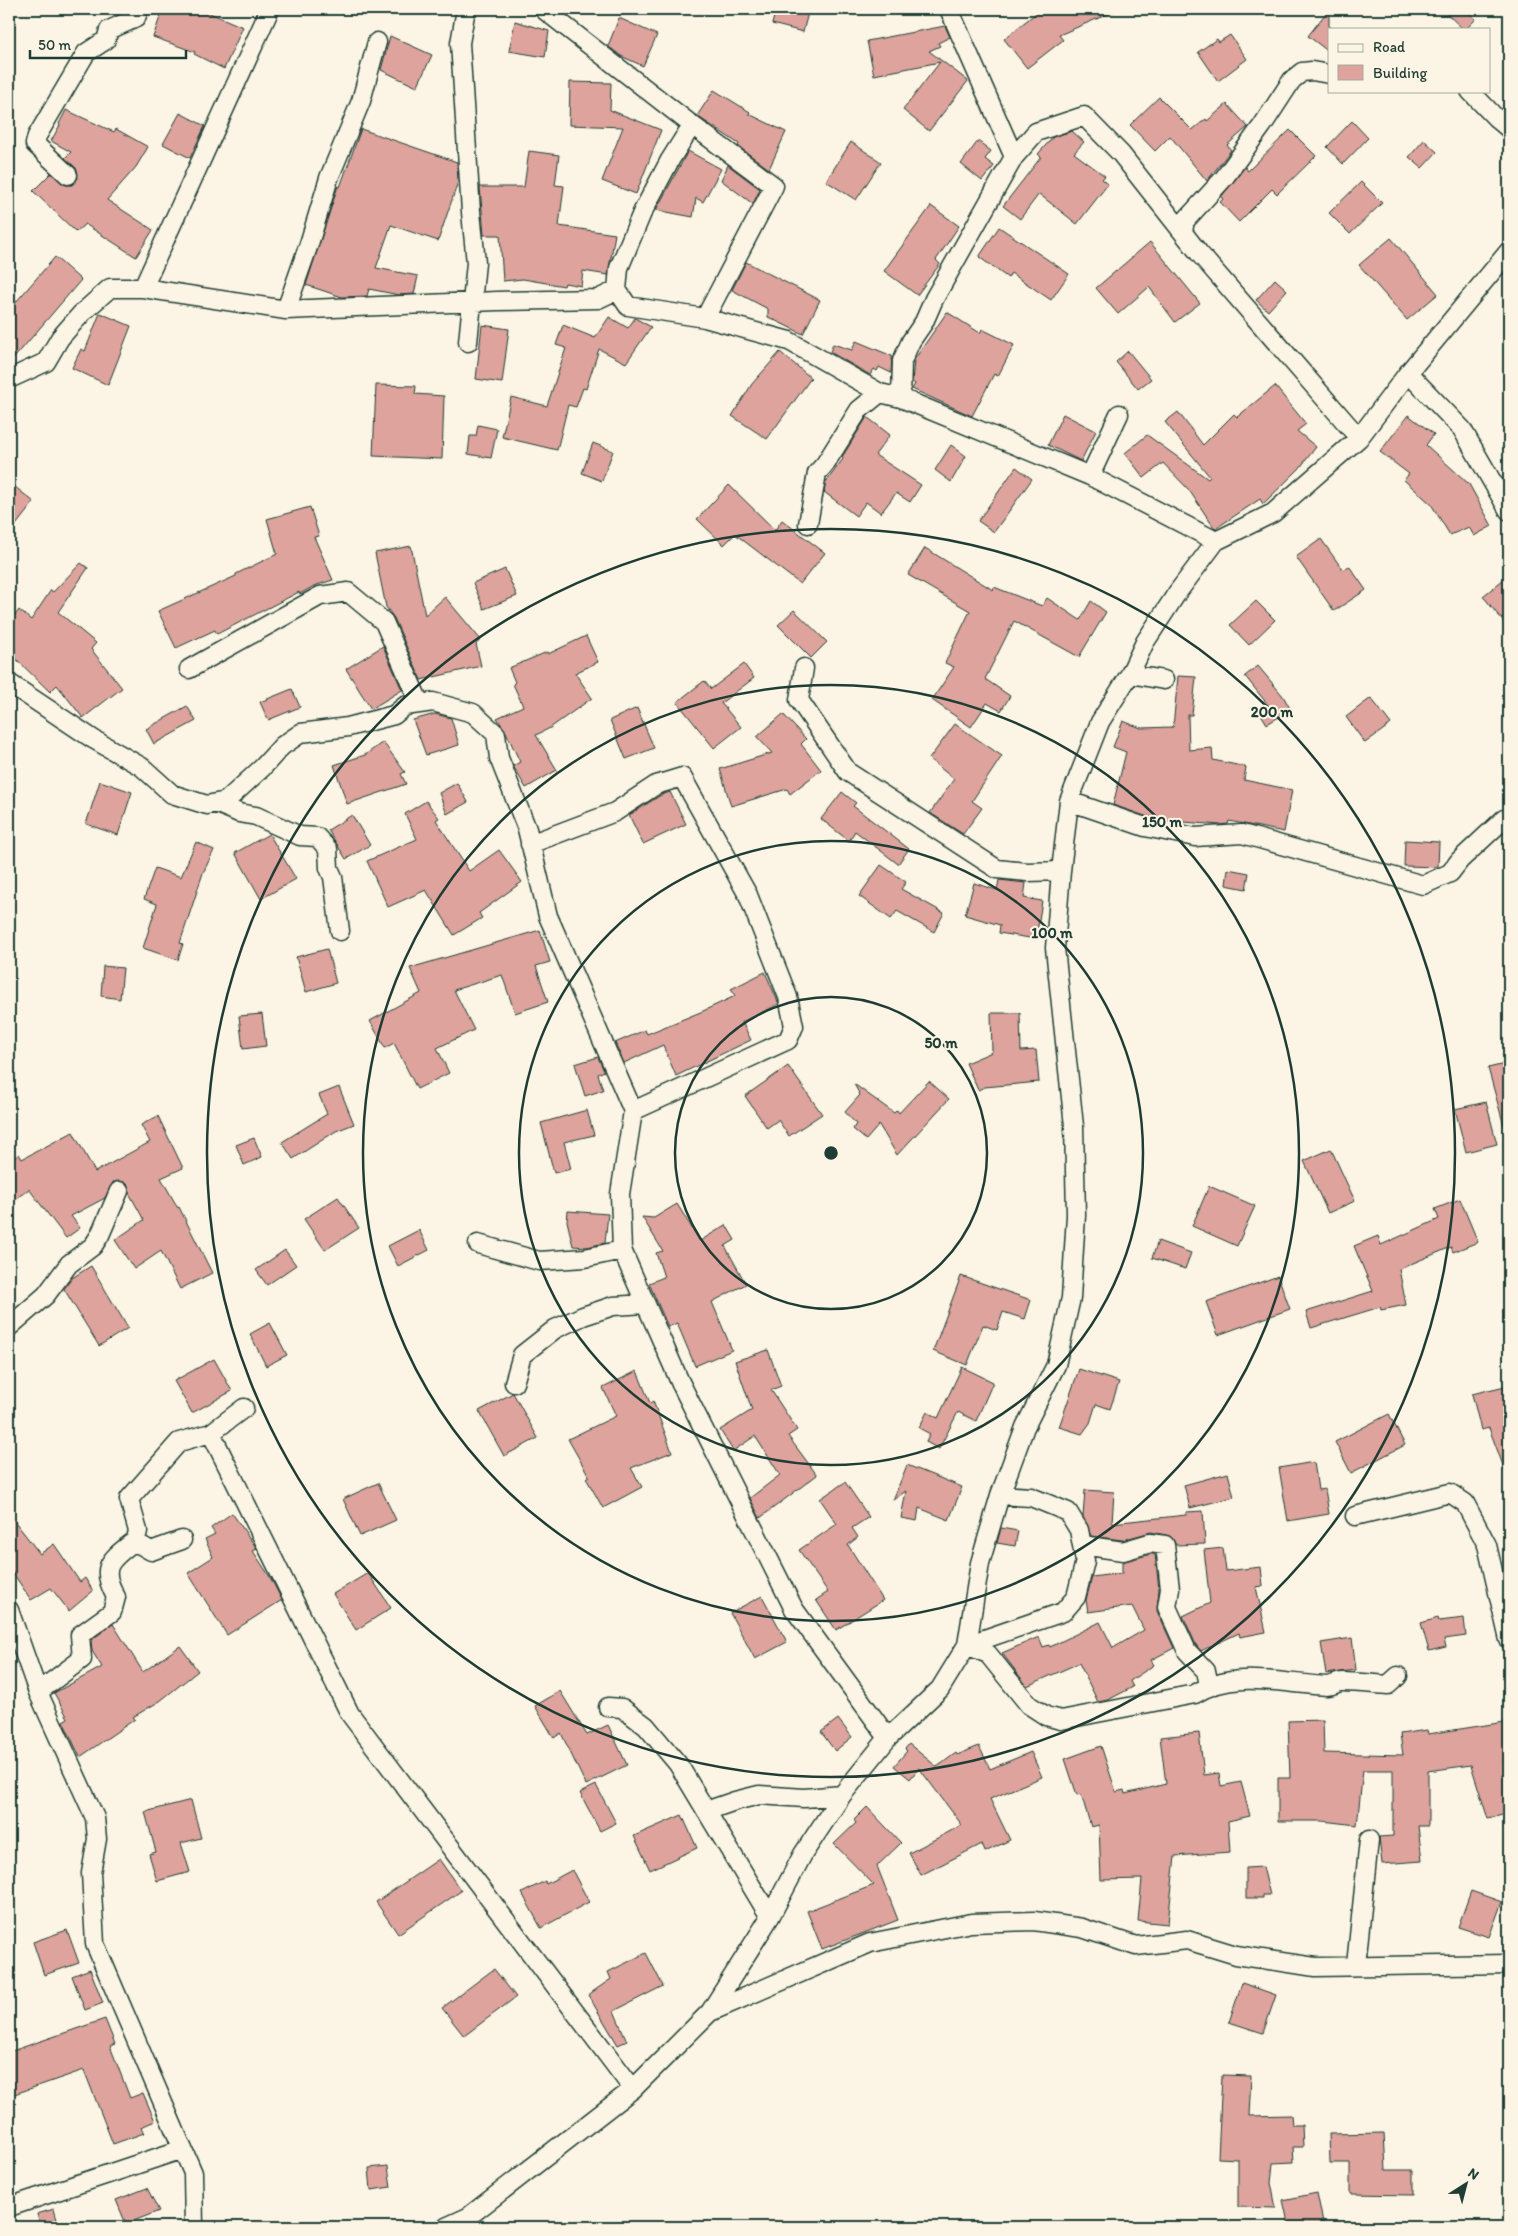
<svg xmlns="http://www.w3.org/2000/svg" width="1518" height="2236" font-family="Itim,sans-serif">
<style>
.building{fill:#dda39c;stroke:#1f3d34}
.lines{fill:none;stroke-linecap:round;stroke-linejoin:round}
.street-casing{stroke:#1f3d34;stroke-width:21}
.street{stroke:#fcf5e5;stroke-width:18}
.ring{fill:none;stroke:#1f3d34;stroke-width:2.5}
.centre{fill:#1f3d34;stroke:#fcf5e5;stroke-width:2.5}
.ring-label{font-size:15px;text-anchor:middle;font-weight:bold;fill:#1f3d34;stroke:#fcf5e5;stroke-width:4;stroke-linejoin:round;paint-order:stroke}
</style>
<rect width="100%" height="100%" fill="#fcf5e5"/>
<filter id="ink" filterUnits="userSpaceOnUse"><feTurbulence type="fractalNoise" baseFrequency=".02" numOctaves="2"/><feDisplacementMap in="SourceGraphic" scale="10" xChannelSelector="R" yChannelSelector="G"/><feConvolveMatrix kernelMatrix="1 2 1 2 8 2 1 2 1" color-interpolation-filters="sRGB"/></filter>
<g filter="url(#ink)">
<!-- building -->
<path class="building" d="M163 9H200L243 27 224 69 194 54 195 52 153 37Z
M776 9H809L803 32 772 24Z
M1041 9H1120L1059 35 1063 40 1027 68 1004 39Z
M1329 9V52L1308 36Z
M1442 9H1465L1476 19 1466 29H1463Z
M619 18 657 35 643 66 621 56 608 46Z
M515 21 549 31 545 57 509 51Z
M945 26 950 37 938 43 940 46 929 51 968 81 929 131 903 110 940 62 874 75 867 41Z
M1230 35 1247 59 1218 81 1198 52 1217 39 1219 42Z
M390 36 432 55 417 87 381 70Z
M570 82 611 83 610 110 661 130 636 194 602 181 623 127 569 125Z
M714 90 750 112 749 114 786 132 769 169 738 146 739 144 697 116Z
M1159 97 1192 130 1206 119 1207 121 1227 104 1248 127 1227 145 1231 150 1207 181 1170 136 1155 151 1130 125Z
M66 110 114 132 116 129 148 147 136 167 107 200 153 230 136 257 85 224 76 232 33 191 51 173 66 185H72L78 178 76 168 65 158 71 152 51 141 60 125 59 124Z
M180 113 205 126 190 158 163 144Z
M1352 121 1368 138 1343 164 1327 147Z
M361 129 457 162 458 182 438 241 391 225 376 268 418 276 414 294 399 295 369 289 367 296 342 297 306 285 338 186 340 187Z
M1290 130 1316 156 1277 194 1272 189 1239 222 1220 202 1223 199 1221 197 1245 167 1248 171Z
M1072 131 1084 142 1074 153 1105 176 1102 179 1108 184 1077 224 1039 194 1020 219 1003 206 1041 157 1038 154 1053 137Z
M1424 140 1437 152 1422 168 1409 157Z
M978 141 991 151 985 159 994 166 982 181 961 164Z
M851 142 881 162 856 200 826 181Z
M529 151 559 155 555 185 564 186 559 226 615 234 608 275 583 271 581 286 565 283 564 286 523 279 503 281 500 235H484L480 187H524Z
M688 151 721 169 703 202 696 198 693 217 656 210Z
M728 165 760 189 753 204 721 180Z
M1361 182 1382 203 1350 234 1329 213Z
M931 206 959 226 936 260 940 264 917 295 884 271Z
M999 227 1069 274 1051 300 1011 273 1008 278 979 257Z
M1391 238 1438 294 1407 320 1359 265Z
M1150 242 1200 303 1175 322 1149 287 1118 314 1096 288Z
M55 257 81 280 9 364V310Z
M746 262 820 300 803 334 768 317V309L732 290Z
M1275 279 1287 290 1268 311 1256 300Z
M947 312 980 333 982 329 1014 345 998 376 994 374 972 416 912 389 915 384 912 382 914 360Z
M100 313 131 326 108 385 72 368 81 349 85 351Z
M609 317 628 328 635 318 651 327 626 363 599 349 586 389 583 388 576 407 568 405 557 450 502 437 511 397 547 406 566 348 556 345 563 325 595 338Z
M482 325 509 329 502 383 476 379Z
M856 341 892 356 891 373 879 367 877 371 874 369 870 375 830 352 833 344 852 350Z
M1128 351 1151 379 1138 389 1116 362Z
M780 352 811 378 767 439 732 416 752 384Z
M376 385 416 386 415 394 444 396 442 459 373 456Z
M1275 386 1306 424 1297 431 1316 447 1299 469 1263 504 1260 499 1215 529 1189 490 1163 463 1144 478 1125 453 1147 435 1208 479 1210 477 1165 422 1178 412 1203 445 1234 414 1237 417Z
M1063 414 1096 431 1081 461 1048 445Z
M1408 415 1434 434 1426 445 1469 484 1492 526 1474 536 1469 527 1450 535 1431 504 1404 480 1409 474 1380 452Z
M867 417 890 435 875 455 921 485 910 502 896 493 881 513 866 502 856 516 824 492 826 482 843 459 842 457Z
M478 425 497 429 491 458 468 454 470 436H476Z
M593 443 613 451 602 481 582 473Z
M951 445 966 456 951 482 935 470Z
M1016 467 1032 479 994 532 978 521Z
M9 482 34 502 9 534Z
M729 485 775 530 782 520 825 553 800 584 735 534 724 545 697 519Z
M310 507 319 536 314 537 333 580 314 586 300 594 299 592 217 634 215 630 176 648 158 611 236 576V574L277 554 267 519Z
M1321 539 1343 570 1349 566 1366 590 1334 611 1296 557Z
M411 546 425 615 445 597 481 640 476 644 481 666 421 680 394 618 386 607 375 553Z
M925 548 993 590 994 587 1042 606 1047 598 1080 620 1091 601 1106 612 1079 657 1014 621 985 679 1010 696 1001 711 987 703 971 727 932 700 954 667 945 663 970 611 908 575Z
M81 563 88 568 58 612 96 643 91 649 122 688 83 718 57 685 50 692 9 652V623L19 610 31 620 51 590 53 592Z
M505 569 517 596 484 609 473 583Z
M1509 575V629L1483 596Z
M1256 601 1275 620 1249 645 1230 625Z
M794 610 827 642 811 658 778 625Z
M586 636 598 662 575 673 592 698 550 728 536 735 557 770 526 788 513 766 520 762 506 732 497 718 523 706 513 684 515 682 509 668 547 652 548 654Z
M383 646 402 690 371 709 346 669Z
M744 664 754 678 721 703 741 727 714 748 677 702 704 681 711 689Z
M1258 666 1283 696 1291 710 1267 724 1259 711 1268 705 1245 676Z
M1178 676 1196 677 1192 715H1188L1189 750 1212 748 1213 760 1246 767 1244 780 1292 790 1284 832 1229 821 1228 824 1220 825 1171 821 1148 817 1113 805 1126 752 1113 747 1123 721 1141 728 1173 727Z
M292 689 300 707 268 720 260 702Z
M1371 698 1391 724 1365 743 1346 717Z
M187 706 196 721 154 744 146 729Z
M637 708 654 748 626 759 610 720Z
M435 714 451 718 459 745 426 755 413 720Z
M783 714 806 739 801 744 821 770 790 794 787 789 731 806 720 769 772 753 757 737Z
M955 724 1002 756 972 801 982 808 963 834 930 813 954 779 929 759Z
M383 742 405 772 401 774 406 784 347 804 334 765 365 755Z
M100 781 132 792 118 835 86 824Z
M457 783 468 802 447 814 439 793Z
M670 792 686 824 643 844 629 815 661 795Z
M842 792 856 803 853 806 909 849 898 864 855 831 849 841 821 819Z
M426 801 439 818 436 820 469 871 499 850 522 882 479 913 482 918 454 935 426 890 388 907 367 861 417 839 405 814Z
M352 815 370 845 346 859 328 830Z
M269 834 296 879 261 899 235 853Z
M1405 840 1439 842 1438 867 1404 866Z
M196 842 214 850 203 873 180 943 183 944 178 960 143 948 157 904 144 899 155 868 181 877Z
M881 865 906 882 901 889 944 913 934 932 897 911 891 919 859 896Z
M1228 869 1249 873 1246 889 1226 885Z
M999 880 1026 883 1024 898 1042 901 1036 939 999 933 1000 925 965 915 974 883 997 890Z
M540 930 550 962 536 966 548 1002 515 1013 502 975 454 990 474 1030 437 1048 449 1073 417 1089 394 1043 385 1048 370 1021 421 993 410 968Z
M327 949 336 983 306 992 296 957Z
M103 966 123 968 120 999 101 996Z
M765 972 779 1004 742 1022 751 1040 676 1076 663 1045 624 1063 615 1043 645 1030 647 1034 703 1011 735 996 731 989Z
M991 1013H1020L1021 1051 1036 1050 1039 1082 985 1087 978 1090 966 1063 992 1052Z
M262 1014 266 1046 243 1049 239 1016Z
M598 1057 604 1071 598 1074 603 1090 585 1096 575 1064Z
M1509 1063V1126H1504L1488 1068Z
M788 1066 822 1114 789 1136 778 1120 767 1128 745 1096Z
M929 1081 949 1099 897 1155 879 1125 866 1140 853 1129 856 1124 845 1112 860 1095 854 1084 894 1113 897 1110 899 1113Z
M339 1087 354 1124 336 1131 293 1159 282 1142 327 1114 319 1095Z
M1486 1102 1497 1144 1466 1152 1455 1109Z
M587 1110 594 1135 564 1142 571 1169 554 1173 541 1123Z
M158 1116 183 1168 161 1178 178 1208 179 1207 212 1273 180 1289 161 1251 134 1269 115 1240 144 1220 129 1193 128 1185 124 1182H113L105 1198 71 1216 80 1228 66 1238 29 1189 9 1204V1162L19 1154 22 1159 73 1132 95 1172 150 1142 141 1125Z
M254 1138 262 1157 244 1165 236 1145Z
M1331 1149 1355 1201 1328 1213 1304 1161Z
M1209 1186 1255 1206 1237 1246 1192 1226Z
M338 1197 359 1228 325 1250 304 1219Z
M1460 1199 1478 1242 1453 1252 1451 1247 1399 1269 1406 1305 1381 1310 1380 1307 1311 1328 1306 1312 1373 1291 1354 1246 1378 1236 1381 1245 1439 1219 1435 1209Z
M677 1204 700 1241 726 1225 735 1240 725 1246 746 1284 712 1302 732 1350 695 1366 677 1323 668 1327 649 1283 664 1277 656 1253 663 1251 642 1217 654 1218Z
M568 1211 608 1214 605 1243 587 1247 573 1246 567 1221Z
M419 1230 429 1250 398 1266 388 1246Z
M1158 1241 1191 1253 1185 1269 1152 1258Z
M285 1250 296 1265 267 1285 256 1270Z
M91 1266 128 1328 99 1346 64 1289 72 1278Z
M961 1276 1031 1300 1025 1319 1003 1312 997 1330 983 1325 967 1365 933 1351Z
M1278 1276 1290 1309 1218 1335 1206 1302Z
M270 1323 287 1355 266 1366 250 1334Z
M768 1350 781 1386 771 1390 797 1430 788 1436 817 1475 760 1518 750 1498 780 1475 755 1436 733 1451 720 1430 752 1410 735 1361Z
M214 1359 232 1391 192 1413 174 1381Z
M962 1367 993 1382 976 1421 958 1412 939 1449 926 1442 930 1434 919 1428 927 1412 938 1418Z
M1079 1369 1119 1382 1110 1409 1096 1404 1090 1423 1082 1434 1059 1427Z
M637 1371 650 1403 653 1401 672 1452 631 1468 642 1487 603 1508 586 1478 589 1476 568 1439 616 1416 603 1388Z
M1509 1385V1476H1507L1489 1428 1481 1430 1472 1394Z
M513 1393 538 1438 504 1456 479 1411Z
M1389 1414 1405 1445 1351 1473 1335 1442Z
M1314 1462 1318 1490 1325 1489 1329 1514 1288 1521 1279 1468Z
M907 1465 962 1487 949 1520 919 1508 917 1521 901 1518 906 1491 893 1500Z
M1228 1473 1234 1497 1190 1508 1184 1485Z
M845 1482 869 1517 852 1528 858 1537 848 1545 883 1600 836 1630 816 1600 828 1592 799 1550 837 1524 820 1499Z
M378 1483 396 1520 360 1536 343 1499Z
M1085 1490 1114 1492 1112 1523 1186 1515V1512L1203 1511 1205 1544 1176 1545 1170 1536 1151 1532 1122 1540 1091 1536 1083 1517Z
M232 1513 253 1543 257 1549 253 1551 270 1577 282 1600 227 1635 188 1573 213 1557 205 1539 215 1534 211 1528Z
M9 1514 40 1554 54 1544 80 1582 85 1578 93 1591 69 1611 51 1588 31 1600 9 1567Z
M1001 1528 1018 1531 1015 1546 997 1543Z
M1223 1548 1226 1571 1261 1567 1263 1586 1256 1587 1266 1632 1240 1637 1239 1633 1201 1651 1196 1645 1183 1616 1210 1603 1204 1550Z
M1151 1554H1155L1159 1589 1157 1611 1174 1648 1151 1660 1154 1665 1130 1681 1133 1687 1108 1700 1098 1702 1079 1663 1027 1686 1002 1653 1039 1637 1043 1647 1049 1645 1050 1647 1100 1622 1113 1648 1144 1630 1132 1606 1088 1612 1086 1600 1092 1577 1122 1573V1562Z
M368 1573 391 1608 356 1630 333 1594Z
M762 1596 787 1642 755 1659 730 1613Z
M1438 1618 1439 1621 1464 1618 1466 1636 1444 1639 1446 1647 1429 1651 1421 1623Z
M113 1624 143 1672 180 1646 198 1671 160 1701 133 1717 135 1719 125 1726 80 1757 63 1721 68 1718 54 1693 102 1667 92 1651 91 1640Z
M1352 1638 1356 1670 1326 1674 1321 1643Z
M560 1691 587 1735 608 1725 627 1765 586 1785 561 1733 554 1738 535 1706Z
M838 1719 852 1737 835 1751 821 1732Z
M1323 1720 1324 1753 1403 1755 1400 1734 1427 1730 1428 1734 1505 1722 1509 1759 1503 1760 1509 1780V1813L1488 1819 1471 1765 1428 1771V1826H1418L1422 1861 1382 1864 1379 1837 1393 1836V1770H1363L1357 1825 1322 1821H1278V1778H1290L1288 1721Z
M1199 1733 1204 1775 1219 1773 1221 1786 1241 1782 1250 1816 1228 1821 1230 1852 1175 1856 1168 1924 1138 1921 1142 1879 1101 1880 1099 1825 1091 1827 1081 1794 1077 1795 1065 1759 1101 1746 1116 1792 1124 1790 1125 1794 1166 1784 1160 1737Z
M909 1744 937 1767 956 1753 957 1755 979 1746 990 1769 1031 1752 1042 1777 990 1799 1010 1840 985 1852 982 1844 921 1875 909 1853 962 1825 919 1768 910 1779 894 1766 907 1751 905 1749Z
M596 1785 616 1823 600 1831 580 1793Z
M191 1800 201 1838 181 1843 190 1872 157 1881 149 1854 156 1852 145 1812Z
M867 1807 901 1843 877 1866 898 1920 822 1949 807 1911 874 1885 834 1844 856 1823 854 1820Z
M682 1815 697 1848 650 1870 634 1836Z
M439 1859 461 1891 398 1934 376 1902Z
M1263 1867 1270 1895H1263V1898H1246V1868Z
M572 1870 589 1902 541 1928 522 1893 545 1881 546 1884Z
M1471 1891 1502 1902 1489 1937 1458 1927Z
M67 1930 79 1963 44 1975 33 1942Z
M646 1953 663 1986 614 2011 627 2041 618 2045 588 1995 611 1979 608 1972Z
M90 1969 103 2003 85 2010 72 1976Z
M494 1969 516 1997 464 2036 442 2008Z
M1242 1983 1276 1995 1263 2033 1229 2022Z
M105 2019 115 2044 110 2046 130 2098 143 2093 155 2121 141 2127 144 2133 113 2144 84 2070 9 2096V2052Z
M1222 2075 1251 2076 1249 2116 1291 2115 1292 2125H1302L1303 2147H1293L1294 2162 1273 2163 1271 2183 1276 2208 1238 2207V2159L1218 2158Z
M1384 2133 1386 2170H1413V2195L1350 2194V2163H1330L1329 2134Z
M388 2166 391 2187 371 2190 369 2168Z
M147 2188 159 2211 126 2224 116 2200Z
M1317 2193 1324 2227H1289L1283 2200Z
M54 2209 59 2227H41L37 2214Z"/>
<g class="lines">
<!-- street casing -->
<g class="street-casing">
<path id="street" d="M466 9 460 43 471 212 476 263 468 342
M543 9 692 125 774 186 705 318
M949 9 1014 157
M1470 91 1496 118 1509 129
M692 125 670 160 642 213 619 268 617 290 628 306 705 318 789 341 880 393 901 398 1090 476 1216 541
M68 175 35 144 37 136 86 53 106 40 109 30 136 18 139 9
M1183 231 1185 221 1224 178 1262 126 1292 80 1302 72 1312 71 1329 74
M143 288 270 9
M286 310 309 244 329 178 361 101 377 42
M1408 373 1462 429 1509 511
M9 379 46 362 60 338 82 313 110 288H143L286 310 497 301 598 299 617 290
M901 398 902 361 911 341 924 322 934 299 1014 157 1036 132 1084 116 1121 154 1199 253 1359 438
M1090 476 1119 414
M808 524 817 473 825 464 859 410 880 393
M804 668 799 700 848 772 997 869 1027 872 1061 871
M189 669 320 596 348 592 384 622 420 704
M1130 674 1164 680
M9 683 93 739 142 767 172 794 207 805 226 801 262 768 282 746 301 733 348 727 394 715 405 706 433 702 473 713 496 734 499 758 527 829 548 916 633 1111 620 1194 622 1250 680 1382 794 1609 888 1738
M1069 801 1145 827 1195 837 1242 834 1423 885 1450 873 1460 860 1504 819
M216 803 239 813 256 816 300 836 317 837 328 849 329 868 333 877 340 931
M530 844 615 812 656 785 682 777 748 895 788 997 794 1026 788 1040 633 1111
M478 1244 539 1261 585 1258 622 1250
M9 1327 46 1295 69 1264 93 1246 100 1235 119 1191
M514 1383 522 1355 555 1329 583 1316 613 1306 646 1304
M211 1433 350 1714 633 2089
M1355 1516 1450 1493 1465 1503 1487 1545 1509 1640
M135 1543 138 1531 129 1499 179 1442 211 1433 244 1408
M1082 1545 1123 1551 1150 1543 1165 1545 1170 1589 1167 1607 1187 1651 1206 1671 1209 1685
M9 1610 38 1692 95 1818 97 1839 91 1873 95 1944 193 2173 194 2227
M967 1645 988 1654 1029 1705 1046 1716 1061 1720 1195 1694C1233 1669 1284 1684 1327 1686 1333 1686 1337 1682 1342 1682 1357 1682 1373 1684 1388 1685L1398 1676
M967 1645 1063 1612 1076 1597 1085 1561 1079 1530 1068 1512 1031 1497 1000 1495
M38 1692 82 1659 80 1635 112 1612 116 1597C100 1569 108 1561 132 1543L139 1544 151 1551 182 1540
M608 1707 622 1708 646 1726 678 1764 770 1917
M706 1811 735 1801 759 1795 804 1798 842 1795
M1356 1965 1369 1840
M710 2012 870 1943 971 1923 1034 1921 1082 1928 1136 1946 1187 1940 1236 1955 1315 1967 1509 1964
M9 2207 183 2149
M446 2227 468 2217 633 2089 710 2012 770 1917 803 1854 842 1795 888 1738 940 1689 967 1645 980 1563 1000 1495 1025 1427 1056 1365 1071 1298 1076 1215 1074 1126 1055 948 1061 871 1069 801 1100 722 1130 674 1145 642 1177 593 1216 541 1273 513 1359 438 1408 373 1509 251"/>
</g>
<!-- street -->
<use href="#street" class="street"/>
</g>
</g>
<!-- distance rings -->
<g class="ring">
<circle cx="831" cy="1153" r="156"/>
<circle cx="831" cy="1153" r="312"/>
<circle cx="831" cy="1153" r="468"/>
<circle cx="831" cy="1153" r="624"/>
</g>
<circle cx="831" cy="1153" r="8" class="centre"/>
<g class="ring-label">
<text x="1272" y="717">200 m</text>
<text x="1162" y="827">150 m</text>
<text x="1052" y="938">100 m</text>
<text x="941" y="1048">50 m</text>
</g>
<!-- margin -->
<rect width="1518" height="2236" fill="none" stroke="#fcf5e5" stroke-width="30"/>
<rect x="15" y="15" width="1488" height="2206" fill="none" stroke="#1f3d34" stroke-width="2" filter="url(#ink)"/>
<!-- legend -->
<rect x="1328" y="28" width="162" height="65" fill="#fcf5e5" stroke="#a4ab9e"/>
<rect x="1338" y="44" width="25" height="8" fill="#fcf5e5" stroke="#a4ab9e"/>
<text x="1373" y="52" font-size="15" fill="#1f3d34">Road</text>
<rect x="1338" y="65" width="25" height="15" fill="#dda39c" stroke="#a4ab9e"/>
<text x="1373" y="78" font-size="15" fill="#1f3d34">Building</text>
<!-- north arrow -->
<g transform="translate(1466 2184) rotate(36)" stroke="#fcf5e5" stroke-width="4" paint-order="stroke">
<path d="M0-4L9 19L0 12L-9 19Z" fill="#1f3d34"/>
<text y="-8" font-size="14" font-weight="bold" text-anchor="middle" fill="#1f3d34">N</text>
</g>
<!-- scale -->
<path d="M30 50v8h156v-8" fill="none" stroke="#1f3d34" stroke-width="2.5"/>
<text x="38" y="50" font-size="15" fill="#1f3d34" stroke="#fcf5e5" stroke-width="4" paint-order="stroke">50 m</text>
</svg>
